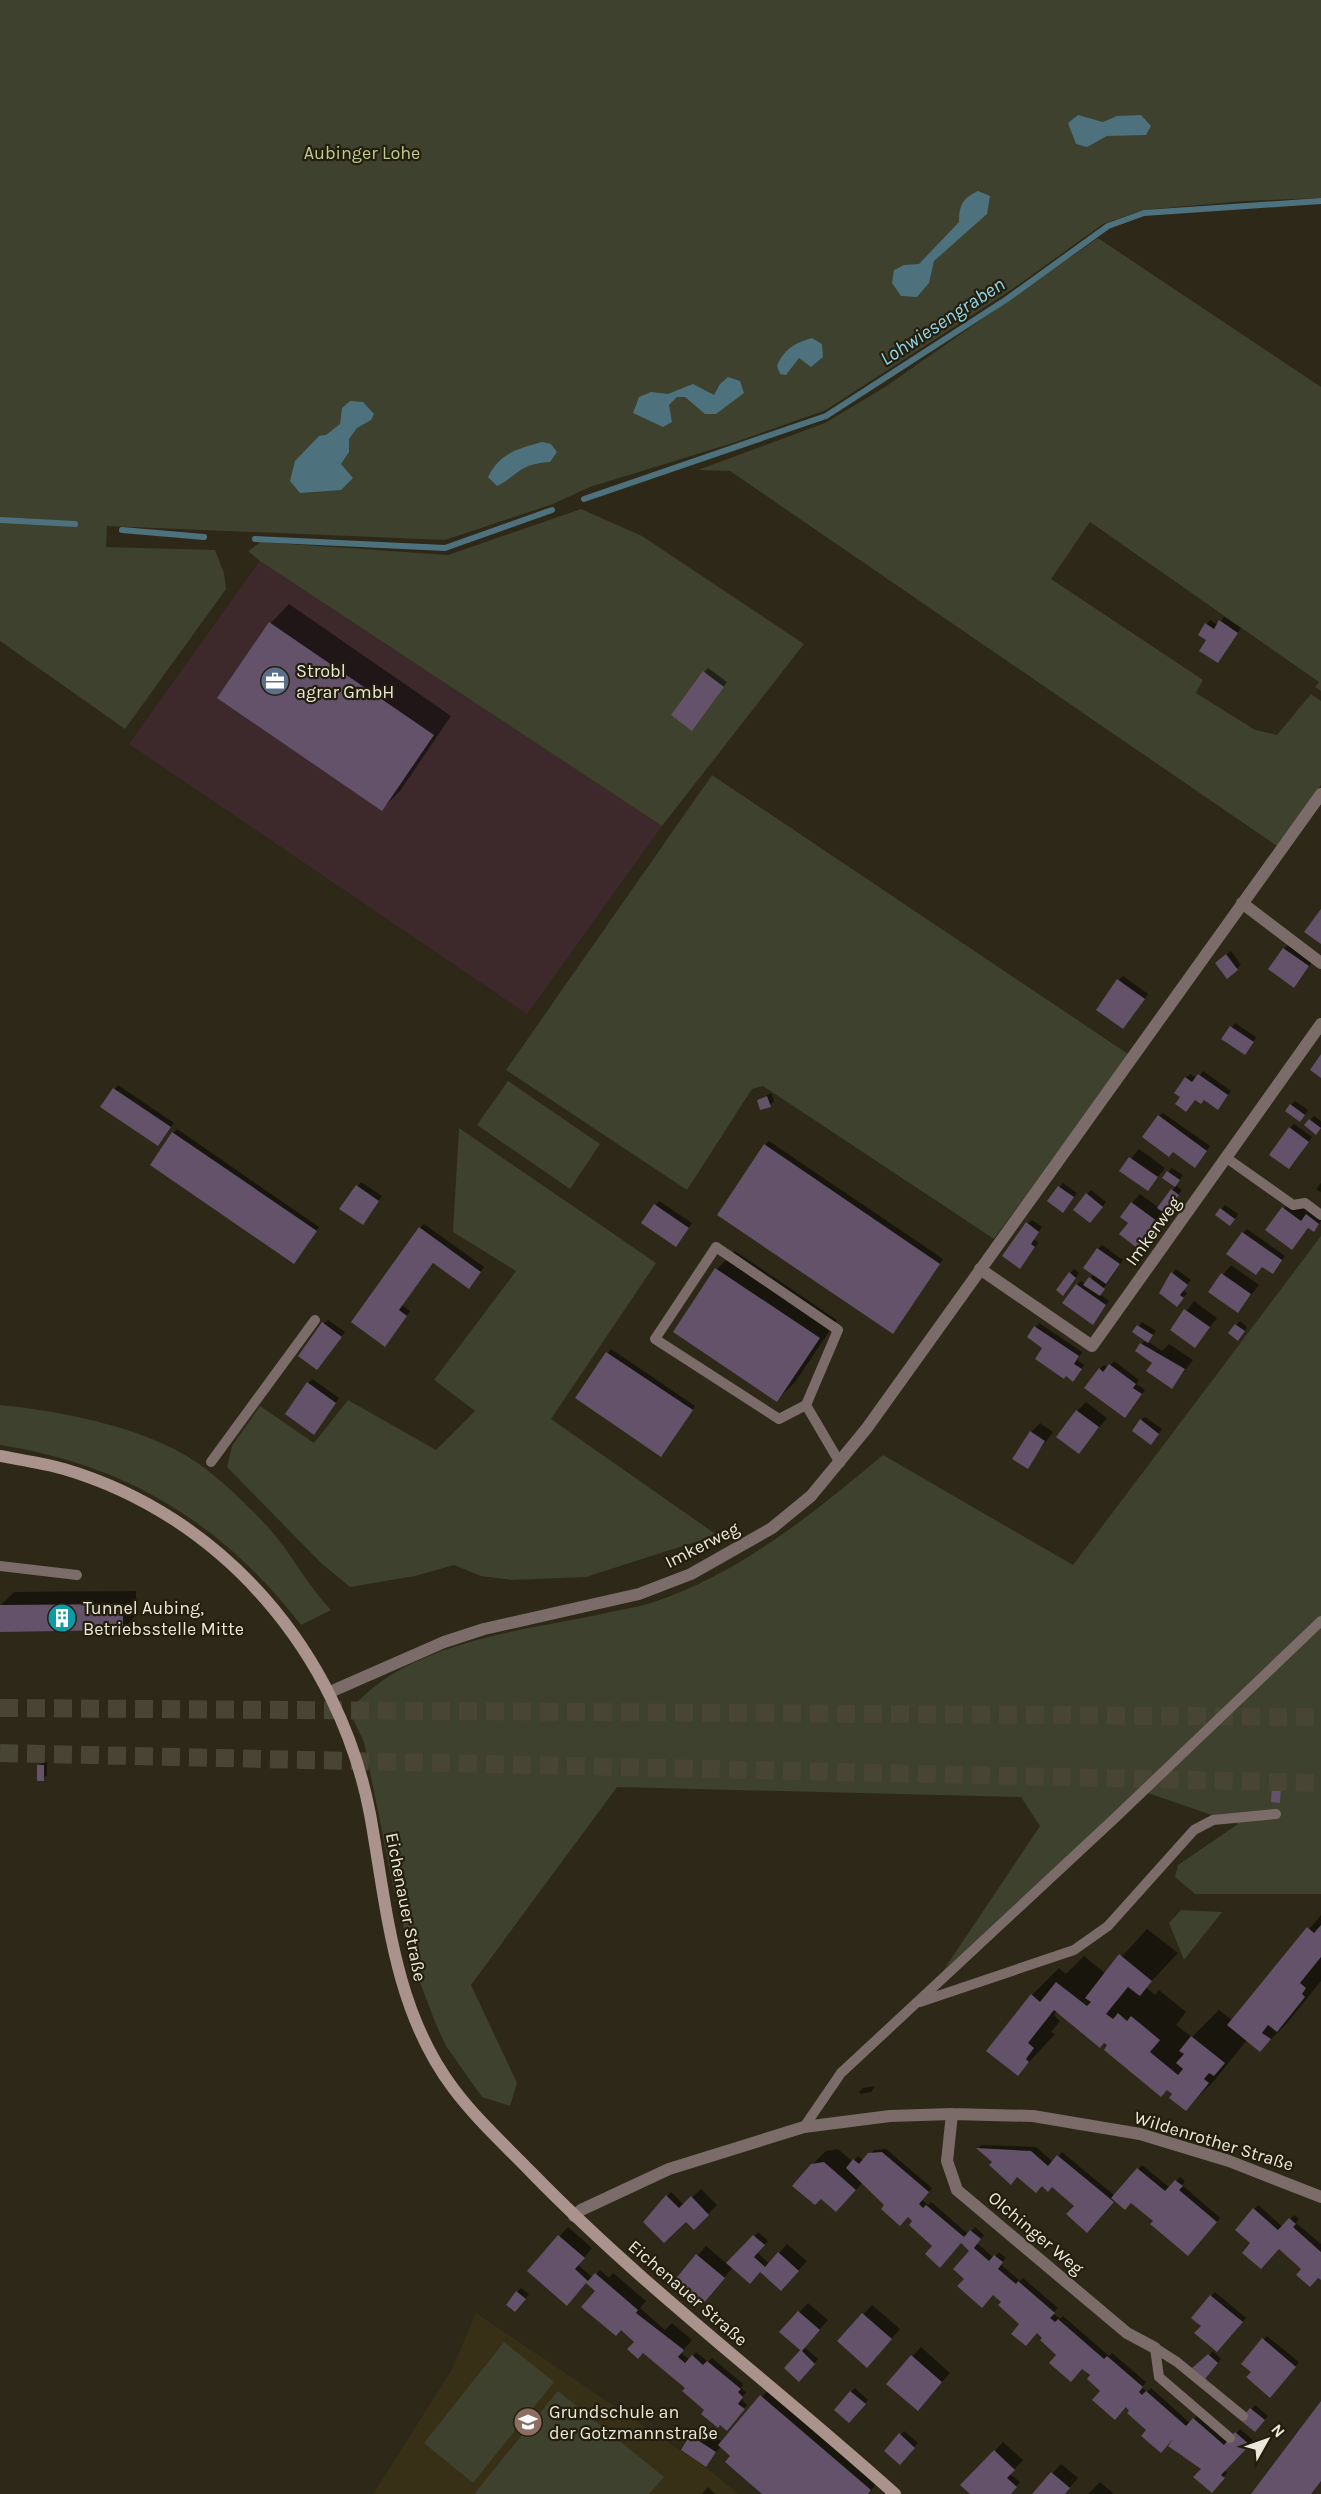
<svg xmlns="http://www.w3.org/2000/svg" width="1321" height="2494" font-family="Karla,sans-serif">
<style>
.commercial{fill:#3d292c}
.built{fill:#373017}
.green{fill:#3d412d}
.water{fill:#4d717d}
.shadow{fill:#0007}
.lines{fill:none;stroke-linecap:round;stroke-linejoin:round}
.stream{stroke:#4d717d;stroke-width:6}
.building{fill:#64516a}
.highway-tunnel{stroke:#494535;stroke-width:18;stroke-dasharray:18 9;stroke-linecap:butt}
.lane{stroke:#7b6c69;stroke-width:10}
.street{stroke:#7b6c69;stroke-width:12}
.secondary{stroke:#aa928d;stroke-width:12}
.labels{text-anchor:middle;stroke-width:4.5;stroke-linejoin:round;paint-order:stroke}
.park-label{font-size:18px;fill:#beca93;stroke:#241e0d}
.poi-label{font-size:18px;fill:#eae7dc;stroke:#241e0d;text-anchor:start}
.street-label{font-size:18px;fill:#eae7dc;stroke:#241e0d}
.water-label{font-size:20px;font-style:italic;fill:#91d5eb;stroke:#241e0d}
</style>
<rect width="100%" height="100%" fill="#2d2817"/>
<!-- commercial -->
<path class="commercial" d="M260 561 662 826 527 1014 129 744Z"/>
<!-- built -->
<path class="built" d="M476 2313 712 2472 738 2494H373L451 2371Z"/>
<!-- green -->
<path class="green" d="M0 0H1321V198L1245 201 1143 210 1103 224 1014 288 826 410 733 443 590 487 553 504 445 540 107 526 106 547 215 550 224 573 226 589 125 729 0 641Z
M1098 238 1321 387V691L1315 687 1319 682 1090 522 1051 579 1203 680 1196 693 1255 730 1277 735 1311 694 1321 701V785L1277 846 730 471 698 470 825 423 885 387Z
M581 509 642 536 804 644 662 826 260 561 248 551 261 542 448 555Z
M712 775 1128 1054 994 1239 763 1086 752 1089 687 1190 506 1070Z
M508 1081 600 1144 570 1189 477 1125Z
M459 1128 656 1263 551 1419 717 1535 586 1577 512 1580 481 1576 454 1565 415 1576 350 1587 321 1563 227 1467 232 1446 260 1406 314 1443 348 1400 436 1450 475 1411 434 1380 516 1271 453 1232Z
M1321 1236V1894H1195L1175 1877 1178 1865 1238 1824 1139 1790 943 1971 1040 1826 1021 1797 617 1787 471 1985 517 2083 510 2106 482 2097 446 2046 435 2022 415 1969 394 1891 364 1742 353 1719 351 1709C408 1642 520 1631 602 1614 618 1610 635 1608 651 1603 740 1574 812 1514 883 1455L1073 1565Z
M0 1405C63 1411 157 1429 207 1470 228 1486 249 1507 267 1526 291 1552 306 1584 331 1610L301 1625C222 1523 127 1465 0 1445Z
M1181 1910 1222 1912 1184 1960 1169 1923Z
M504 2342 554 2382 473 2483 424 2443Z
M558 2391 664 2477 649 2494H474Z"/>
<!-- water -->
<path class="water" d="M1078 115 1103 122 1117 116 1141 115 1151 126 1146 135 1107 136 1087 147 1076 144 1068 123Z
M978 191 990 196 987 214 934 261 929 283 917 297 901 296 892 283 894 270 904 265 919 264 959 222C959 205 963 198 978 191Z
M812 338 822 344 823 357 811 367 799 358 786 375 780 374 777 366C784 349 795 343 812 338Z
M728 377 740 381 744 393 716 414H705L685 397H677L669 405 672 422 663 427 633 413 639 397 651 392 668 394 693 384 714 395 720 384Z
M350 401 363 402 374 414 371 420 357 428 349 439V452L341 464 353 478 341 490 300 493 290 481 295 461 319 436 326 435 340 424 342 408Z
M542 442 551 444 557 452 550 462C519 464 520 474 497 486L488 477C500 453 517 449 542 442Z"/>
<!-- shadow -->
<path class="shadow" d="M289 604 451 716 400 791 382 809 219 697 271 623Z
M1224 617 1241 628 1218 661 1208 640 1207 624 1210 620 1218 625Z
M708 668 727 682 696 725 704 672Z
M1288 945 1312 962 1298 982 1284 949Z
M1231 951 1241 965 1227 976 1221 959Z
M1123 976 1148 994 1123 1028 1119 980Z
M1235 1023 1256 1037 1249 1049 1223 1038Z
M1203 1071 1231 1091 1222 1104 1205 1098 1182 1096 1186 1078 1190 1074 1197 1079Z
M118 1085 174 1123 162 1140 102 1106Z
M771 1093 774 1101 770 1105 758 1100Z
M1295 1101 1308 1110 1304 1116 1291 1105Z
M1163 1113 1210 1146 1199 1162 1159 1116Z
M1314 1116 1321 1121V1127L1316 1133 1306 1125Z
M1294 1124 1312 1137 1293 1164 1290 1128Z
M177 1129 319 1227 298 1258 173 1133Z
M769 1141 943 1259 897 1328 765 1145Z
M1139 1149 1165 1168 1148 1189 1121 1171Z
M1172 1168 1183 1175 1179 1181 1168 1172Z
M361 1182 382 1196 366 1219 341 1209Z
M1063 1183 1077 1193 1066 1207 1049 1201Z
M1321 1183V1192L1316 1189Z
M1176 1186 1182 1190 1137 1246 1130 1222 1132 1203 1140 1194 1159 1208Z
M1091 1190 1106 1202 1094 1217 1087 1194Z
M1292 1199 1321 1218V1221L1318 1226H1310L1292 1248 1268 1230Z
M659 1201 692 1223 680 1241 643 1223Z
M1225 1205 1238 1214 1234 1220 1217 1215Z
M1032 1220 1042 1227 1034 1239 1038 1243 1024 1263 1028 1223Z
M424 1224 484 1267 473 1283 434 1262 402 1305 410 1311 388 1341 420 1228Z
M1247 1229 1285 1256 1276 1268 1243 1233Z
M1102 1245 1123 1260 1100 1294 1109 1301 1097 1319 1077 1285 1081 1281 1085 1284 1094 1274 1098 1249Z
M735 1251 837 1320 795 1382 777 1400 717 1269Z
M1231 1265 1259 1285 1238 1311 1210 1291Z
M1074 1269 1079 1273 1067 1290 1070 1273Z
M1176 1269 1191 1280 1183 1290 1187 1293 1181 1301 1161 1292Z
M1194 1301 1217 1318 1195 1346 1172 1330Z
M328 1320 345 1332 321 1364 324 1323Z
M1240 1321 1247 1327 1242 1335 1236 1325Z
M1142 1322 1156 1331 1147 1341 1162 1351 1169 1344 1193 1360 1172 1387 1158 1357 1141 1344 1146 1340 1134 1332Z
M1039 1323 1082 1352 1077 1360 1084 1365 1077 1376 1066 1375 1044 1348 1029 1337Z
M611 1349 695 1406 665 1451 577 1398Z
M1114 1361 1139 1380 1136 1384 1145 1390 1129 1412 1100 1369 1104 1365 1108 1368Z
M312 1379 339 1398 317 1429 308 1383Z
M1086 1402 1107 1418 1079 1452 1077 1411Z
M1145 1417 1162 1429 1155 1439 1141 1420Z
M1040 1423 1053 1432 1027 1467 1031 1432Z
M136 1591V1615L123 1629 0 1606 14 1592Z
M43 1762H47V1775L43 1779 39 1766Z
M1321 1915V1981L1287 2023 1260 2050 1247 2040 1213 2082 1186 2109 1174 2094 1110 2045 1057 2011 1054 2015 1060 2021 1051 2032 1055 2034 1018 2074 1032 1995 1059 1968 1066 1974 1084 1956 1106 1974 1147 1929 1178 1953 1146 1987 1155 1995 1159 1990 1186 2012 1176 2025 1192 2037 1219 2010 1233 2021Z
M875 2086 871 2092 861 2094 859 2092 863 2088Z
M981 2145 1036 2147 1053 2162 1062 2152 1115 2196 1142 2165 1170 2188 1180 2177 1185 2181 1182 2185 1220 2218 1192 2251 1132 2201 1115 2200 1091 2227 1076 2205 1052 2185 1042 2184 1018 2175 994 2162 978 2148Z
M838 2149 853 2162 858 2156 864 2161 874 2150 886 2149 932 2188 922 2200 928 2205 931 2202 968 2234 975 2227 984 2235 977 2243 994 2258 999 2252 1006 2258 1000 2264 1020 2281 1023 2278 1058 2308 1053 2313 1060 2319 1063 2316 1109 2356 1112 2353 1146 2382 1142 2387 1147 2392 1151 2388 1190 2423 1198 2415 1229 2442 1240 2429 1253 2440 1224 2470 1227 2473 1216 2487 1203 2469 1185 2454 1183 2457 1148 2430 1131 2410 1102 2390 1082 2367 1059 2355 1044 2337 1021 2324 993 2293 966 2278 971 2250 961 2242 886 2205 863 2182 850 2197 812 2165 826 2151Z
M701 2189 717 2205 694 2228 688 2222H645L671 2192 684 2205Z
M1258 2205 1283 2227 1294 2215 1299 2219 1296 2223 1321 2244V2278L1304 2269 1279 2248 1252 2243 1254 2209Z
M568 2227 592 2248 578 2265 593 2278 600 2270 609 2278 613 2273 646 2301 640 2308 665 2330 672 2323 692 2340 681 2353 690 2360 696 2352 708 2362 712 2358 743 2384 741 2388 746 2392 741 2399 747 2405 731 2425 706 2409 687 2388 636 2341 601 2285 529 2271Z
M758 2232 768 2241 757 2252 769 2264 787 2244 807 2261 789 2281 760 2271 733 2267 711 2294 676 2280 706 2246 727 2264Z
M521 2288 529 2294 519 2306 517 2292Z
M1215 2292 1246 2318 1221 2347 1193 2317Z
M808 2303 828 2320 804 2347 818 2359 799 2380 802 2350 782 2332Z
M872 2305 900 2329 876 2357 839 2341Z
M1267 2336 1299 2362 1274 2392 1253 2372 1264 2339Z
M921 2347 950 2373 926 2400 888 2383Z
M1213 2351 1221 2359 1209 2373 1206 2359Z
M770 2388 883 2476 868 2494H764L721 2446 705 2465 692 2436 700 2427 722 2442Z
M855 2388 868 2400 853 2417 851 2392Z
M1255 2405 1268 2416 1259 2426 1242 2420Z
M904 2431 918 2443 900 2463 886 2451Z
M1003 2442 1023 2460 1010 2474 1020 2482 1009 2494H972L995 2451Z
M1061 2464 1078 2478 1064 2494H1034Z
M1100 2482 1114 2494H1088Z
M708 2487 715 2494H702Z"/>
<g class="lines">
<!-- stream -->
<path class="stream" d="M584 499 826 416 1007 299 1108 226 1144 213 1321 201
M0 520 75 524
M122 530 204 537
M255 539 445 548 552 510"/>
</g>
<!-- building -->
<path class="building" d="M1219 620 1238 633 1218 663 1199 651 1206 640 1198 635 1205 623 1214 629Z
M269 622 434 735 382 811 217 698Z
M703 671 724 687 692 731 671 715Z
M1321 909V944L1304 932Z
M1283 948 1309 966 1294 988 1268 969Z
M1226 954 1238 970 1227 979 1215 963Z
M1117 979 1145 999 1123 1029 1096 1010Z
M1230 1026 1254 1042 1245 1055 1221 1039Z
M1321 1054V1078L1310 1070Z
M1198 1074 1228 1095 1218 1110 1204 1100 1201 1104 1195 1100 1186 1112 1175 1104 1180 1097 1174 1093 1185 1077 1192 1082Z
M113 1088 171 1127 158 1146 100 1107Z
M767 1096 771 1107 760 1110 757 1100Z
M1290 1104 1305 1115 1300 1122 1285 1111Z
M1158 1115 1207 1151 1195 1168 1173 1152 1169 1157 1142 1137Z
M1309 1119 1321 1128 1316 1135 1304 1125Z
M1289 1127 1309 1142 1289 1169 1269 1155Z
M172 1132 317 1231 294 1264 150 1165Z
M764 1144 940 1264 893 1334 717 1215Z
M1129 1157 1158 1177 1148 1191 1119 1171Z
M1167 1171 1180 1180 1175 1187 1162 1178Z
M356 1185 379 1201 363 1225 339 1209Z
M1058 1186 1074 1197 1063 1213 1047 1201Z
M1171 1189 1179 1195 1165 1214 1157 1208Z
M1086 1193 1103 1207 1090 1223 1073 1210Z
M1131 1202 1157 1221 1137 1248 1119 1234 1128 1223 1120 1217Z
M654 1204 689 1228 676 1247 641 1223Z
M1282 1207 1301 1221 1306 1214 1319 1224 1314 1232 1308 1228 1292 1250 1265 1230Z
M1220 1208 1235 1219 1230 1226 1215 1215Z
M1026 1222 1039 1232 1031 1244 1035 1247 1020 1269 1002 1256Z
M419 1227 481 1272 469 1289 433 1263 399 1310 407 1316 385 1347 351 1322Z
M1242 1232 1282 1260 1273 1274 1262 1267 1256 1275 1226 1254Z
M1097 1248 1120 1264 1106 1284 1083 1268Z
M715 1268 820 1338 777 1402 673 1332Z
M1069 1272 1076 1278 1063 1296 1056 1290Z
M1171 1272 1188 1285 1180 1295 1184 1298 1177 1307 1159 1293Z
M1221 1273 1251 1294 1238 1313 1208 1292Z
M1089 1277 1105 1289 1100 1296 1083 1285Z
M1076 1284 1106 1305 1093 1325 1062 1303Z
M1184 1309 1210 1327 1195 1348 1170 1330Z
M322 1322 342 1337 317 1370 298 1356Z
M1235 1324 1245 1331 1238 1341 1228 1333Z
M1137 1325 1153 1335 1148 1343 1132 1332Z
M1034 1326 1079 1356 1074 1364 1082 1369 1073 1382 1066 1376 1064 1379 1035 1359 1042 1348 1027 1337Z
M1140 1343 1185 1369 1172 1389 1146 1371 1152 1363 1135 1351Z
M606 1352 693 1410 661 1457 575 1398Z
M1109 1364 1136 1384 1133 1388 1142 1394 1125 1418 1084 1388 1099 1368 1103 1372Z
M307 1382 336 1403 314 1435 285 1414Z
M1076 1410 1099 1427 1079 1454 1056 1437Z
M1140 1419 1159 1434 1151 1445 1132 1431Z
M1030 1431 1045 1441 1028 1469 1012 1459Z
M123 1604V1630L0 1632V1605Z
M37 1765H44V1781H37Z
M1272 1786 1281 1787 1280 1803 1271 1802Z
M1321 1925V1957L1300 1983 1306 1988 1302 1994 1305 1997 1277 2032 1268 2025 1262 2033 1271 2039 1260 2052 1227 2025 1307 1927 1314 1933Z
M1119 1954 1152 1981 1140 1996 1128 1987 1106 2014 1113 2019 1118 2013 1127 2021 1131 2016 1160 2040 1150 2052 1178 2075 1183 2069 1176 2063 1184 2054 1179 2051 1191 2036 1225 2063 1214 2076 1209 2073 1204 2079 1209 2083 1186 2111 1169 2098 1172 2094 1167 2090 1161 2097 1104 2050 1107 2045 1104 2043 1100 2048 1054 2010 1028 2043 1034 2048 1026 2059 1029 2062 1018 2076 986 2051 1031 1994 1040 2002 1056 1982 1087 2006 1091 2002 1085 1998Z
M976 2148 1031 2151 1048 2166 1057 2155 1114 2202 1087 2233 1066 2214 1074 2206 1052 2187 1048 2192 1042 2186 1036 2193 1017 2177 1011 2185 989 2165 992 2162Z
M882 2152 929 2192 919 2204 923 2208 926 2205 964 2237 970 2230 981 2239 974 2248 989 2261 994 2255 1003 2262 998 2269 1016 2284 1018 2281 1055 2313 1050 2318 1055 2322 1058 2319 1104 2359 1107 2356 1143 2387 1139 2392 1142 2395 1146 2391 1186 2426 1193 2418 1224 2445 1235 2432 1250 2445 1221 2475 1225 2478 1212 2493 1193 2477 1201 2469 1168 2446 1173 2439 1161 2453 1141 2436 1146 2430 1127 2413 1129 2411 1126 2407 1115 2420 1092 2400 1100 2391 1087 2379 1090 2375 1082 2369 1071 2382 1049 2363 1056 2355 1040 2340 1042 2338 1037 2333 1026 2346 1011 2334 1019 2324 998 2305 1001 2302 993 2295 982 2308 957 2286 964 2279 953 2269 969 2251 961 2243 940 2268 925 2254 932 2246 909 2225 912 2221 908 2217 900 2226 881 2209 884 2205 846 2168 853 2159 859 2164 868 2153Z
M824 2162 856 2190 836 2212 821 2199 815 2205 792 2186 811 2164Z
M1137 2168 1165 2191 1175 2180 1183 2186 1179 2190 1217 2222 1188 2256 1150 2224 1153 2221 1131 2203 1125 2210 1111 2198Z
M666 2195 679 2208 691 2196 709 2215 694 2230 686 2222 664 2243 643 2222Z
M1253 2208 1278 2230 1289 2218 1296 2224 1293 2227 1321 2252V2280L1318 2278 1310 2287 1296 2275 1301 2269 1279 2249 1261 2269 1242 2253 1250 2243 1235 2230Z
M558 2235 585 2258 575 2269 588 2281 595 2273 638 2310 636 2313 684 2350 678 2357 685 2363 692 2355 703 2365 707 2361 741 2389 738 2392 743 2397 738 2404 745 2409 727 2431 720 2425 718 2428 701 2414 704 2410 682 2391 685 2388 643 2353 638 2359 627 2349 634 2342 621 2330 616 2336 581 2307 595 2291 586 2283 567 2306 527 2271Z
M753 2235 765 2245 754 2257 765 2267 778 2252 799 2271 781 2291 760 2272 750 2284 726 2263Z
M696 2254 725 2278 703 2304 674 2281Z
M516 2291 526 2299 515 2312 506 2305Z
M1210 2295 1243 2322 1217 2352 1194 2333 1201 2326 1191 2318Z
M798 2311 820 2330 802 2351 815 2364 799 2382 784 2368 800 2350 779 2332Z
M862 2313 892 2339 867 2368 837 2341Z
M1262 2338 1296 2367 1270 2398 1246 2377 1251 2372 1241 2364Z
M1208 2354 1218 2363 1205 2379 1192 2368Z
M911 2355 942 2382 918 2411 886 2384Z
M850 2391 866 2404 849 2423 834 2410Z
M760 2395 871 2490 868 2494H762L725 2462 730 2456 718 2445Z
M1321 2401V2481L1311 2494H1251Z
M1250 2408 1265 2420 1255 2432 1240 2420Z
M899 2433 915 2448 900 2465 884 2451Z
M690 2435 716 2452 706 2467 681 2450Z
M994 2450 1015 2470 1007 2478 1017 2487 1011 2494H970L960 2485Z
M1051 2472 1070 2488 1065 2494H1032Z"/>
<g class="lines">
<!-- highway-tunnel -->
<path class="highway-tunnel" d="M0 1708 1321 1717
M0 1753 1321 1783"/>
<!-- lane -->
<path class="lane" d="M1228 1159 1293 1205 1305 1203 1321 1215
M806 1405 779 1419 655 1339 716 1247 838 1330 806 1405 840 1463
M211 1462 315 1320
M0 1566 77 1575
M920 2002 1074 1950 1108 1926 1194 1830 1213 1820 1276 1814
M804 2127 841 2073 1115 1818 1321 1621
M1155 2348 1159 2377 1230 2438
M1155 2348 1177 2362 1243 2416"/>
<!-- street -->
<path class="street" d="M1242 903 1321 963
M980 1269 1092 1346 1321 1024
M330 1692 444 1642 484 1629 639 1594 691 1574 772 1528 811 1496 867 1428 1321 794
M952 2114 947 2161 957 2190 1127 2333 1155 2348
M574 2216 581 2210 669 2169 804 2127 890 2116 952 2114 1033 2116 1140 2134 1229 2161 1321 2197"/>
<!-- secondary -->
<path class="secondary" d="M0 1456C21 1460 43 1463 64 1469 223 1516 339 1653 370 1814 387 1908 393 2008 453 2088 476 2119 505 2145 532 2173 645 2289 775 2386 895 2494"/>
</g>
<!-- icons -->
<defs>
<g id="office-disc" transform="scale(1.5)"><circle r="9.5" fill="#5c6f8a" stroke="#241e0d"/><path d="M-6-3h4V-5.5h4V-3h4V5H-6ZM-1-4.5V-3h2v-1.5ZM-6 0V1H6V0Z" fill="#fff"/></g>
<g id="building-disc" transform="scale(1.5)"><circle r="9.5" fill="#0f9aa8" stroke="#241e0d"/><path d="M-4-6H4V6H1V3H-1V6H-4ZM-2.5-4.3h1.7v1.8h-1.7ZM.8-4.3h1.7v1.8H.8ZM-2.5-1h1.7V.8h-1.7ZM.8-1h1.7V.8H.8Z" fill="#fff"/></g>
<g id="school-disc" transform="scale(1.5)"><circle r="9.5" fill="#8d6e63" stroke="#241e0d"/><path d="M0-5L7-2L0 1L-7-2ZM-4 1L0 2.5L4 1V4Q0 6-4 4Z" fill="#fff"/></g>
</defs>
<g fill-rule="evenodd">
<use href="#office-disc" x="275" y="681"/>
<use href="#building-disc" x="62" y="1618"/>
<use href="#school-disc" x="528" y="2422"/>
</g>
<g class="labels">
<!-- park labels -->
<g class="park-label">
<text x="362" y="159">Aubinger Lohe</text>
</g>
<!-- poi labels -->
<g class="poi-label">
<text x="296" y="677">Strobl<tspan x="296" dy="21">agrar GmbH</tspan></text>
<text x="83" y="1614">Tunnel Aubing,<tspan x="83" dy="21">Betriebsstelle Mitte</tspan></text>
<text x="549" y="2418">Grundschule an<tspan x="549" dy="21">der Gotzmannstraße</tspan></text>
</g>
<!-- street labels -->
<g class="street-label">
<text transform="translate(1153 1231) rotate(-54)" y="6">Imkerweg</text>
<text transform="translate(702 1545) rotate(-27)" y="6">Imkerweg</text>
<text transform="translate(406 1907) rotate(79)" y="6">Eichenauer Straße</text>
<text transform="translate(1214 2141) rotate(17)" y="6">Wildenrother Straße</text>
<text transform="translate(1036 2233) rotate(40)" y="6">Olchinger Weg</text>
<text transform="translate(688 2293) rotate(41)" y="6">Eichenauer Straße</text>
</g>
<!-- water labels -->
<g class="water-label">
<text transform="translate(942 321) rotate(-33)" y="7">Lohwiesengraben</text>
</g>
</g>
<!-- north arrow -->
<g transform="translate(1267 2440) rotate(50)" stroke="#241e0d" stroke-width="4.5" paint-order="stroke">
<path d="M0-4.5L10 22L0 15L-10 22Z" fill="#eae7dc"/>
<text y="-9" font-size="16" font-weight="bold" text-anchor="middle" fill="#eae7dc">N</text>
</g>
</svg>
